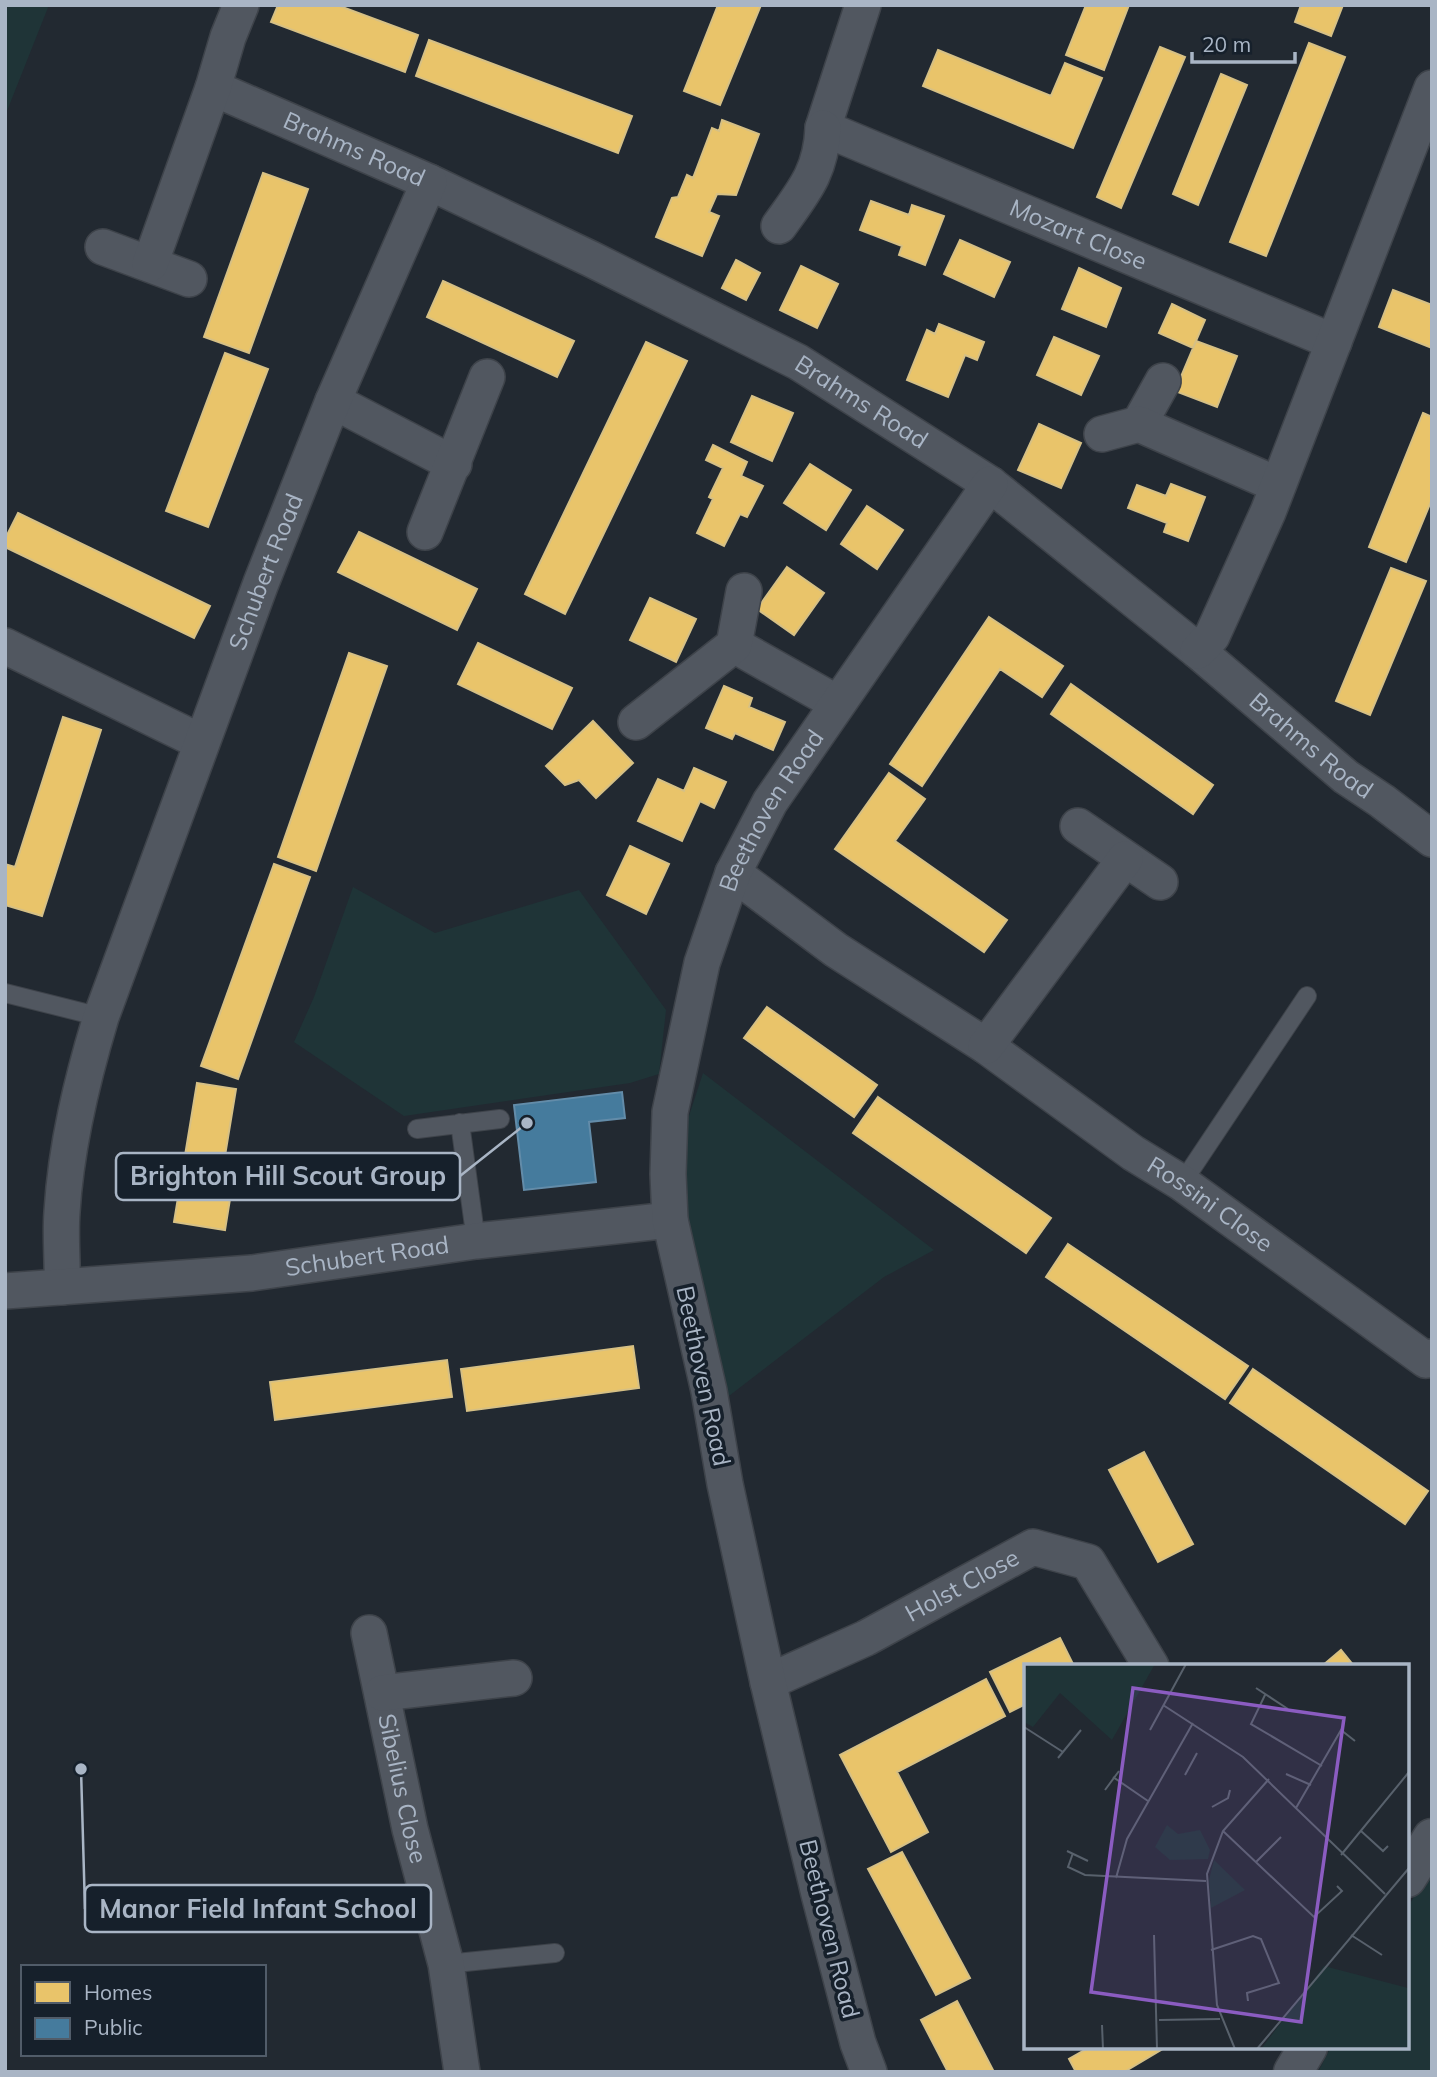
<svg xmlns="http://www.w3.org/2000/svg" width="1437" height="2077" font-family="Mulish,sans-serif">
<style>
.green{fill:#1f3437}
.homes{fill:#e9c46a;stroke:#d6c085;stroke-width:2}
.public{fill:#457b9d;stroke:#638ca9;stroke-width:2}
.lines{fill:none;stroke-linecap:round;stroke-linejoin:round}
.service-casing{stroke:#3e434a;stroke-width:20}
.minor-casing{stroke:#3e434a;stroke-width:38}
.tertiary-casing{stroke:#3e434a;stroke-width:41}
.service{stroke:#515760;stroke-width:18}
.minor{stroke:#515760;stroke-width:35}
.tertiary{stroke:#515760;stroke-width:38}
.labels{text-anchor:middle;stroke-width:7;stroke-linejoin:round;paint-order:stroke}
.street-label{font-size:24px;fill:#a9b5c5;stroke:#16202b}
.inset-road{fill:none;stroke:#58616c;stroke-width:2}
.view{fill:#8b5cc1;fill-opacity:0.15;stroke:#8b5cc1;stroke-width:3.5}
.inset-edge{fill:none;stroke:#a9b5c5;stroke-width:3.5}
.leader{fill:none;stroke:#a9b5c5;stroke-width:2.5}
.callout-dot{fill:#a9b5c5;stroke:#16202b;stroke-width:2.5}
.callout{fill:#16202b;stroke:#a9b5c5;stroke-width:2.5}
.callout-label{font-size:26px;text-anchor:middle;font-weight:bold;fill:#a9b5c5}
</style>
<rect width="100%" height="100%" fill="#222931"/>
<!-- green -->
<path class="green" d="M5 5H49L5 116Z
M353 887 435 933 579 890 666 1010 659 1074 630 1083 404 1116 294 1042 314 997Z
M703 1073 934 1250 884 1277 725 1399 685 1216 687 1122Z
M1432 1865V2072H1318L1331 2047H1407V1909Z"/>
<!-- homes -->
<path class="homes" d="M278 5H337L418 35 405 72 271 22Z
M718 5H761L720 105 684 91Z
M1086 5H1129L1104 70 1066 55Z
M1301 5H1343L1331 36 1295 22Z
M429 40 632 116 618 153 416 76Z
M1309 43 1345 57 1266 256 1230 242Z
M1160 47 1185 57 1121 208 1097 197Z
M938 50 1051 96 1065 63 1102 78 1073 148 923 86Z
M1221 74 1247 85 1198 205 1173 194Z
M722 120 759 134 736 195 717 194 709 212 719 216 702 256 656 237 672 198 678 197 687 175 693 178 712 128 719 131Z
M263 173 308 189 249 353 204 337Z
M871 201 909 215 912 205 944 216 925 265 899 255 902 246 860 230Z
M960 240 1010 262 994 297 944 274Z
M736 260 760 273 746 300 722 288Z
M801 266 838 284 817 328 780 310Z
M1079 268 1121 288 1106 327 1062 309Z
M443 281 574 341 557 377 427 317Z
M1393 290 1432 305V348L1379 327Z
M1172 304 1205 320 1193 348 1159 333Z
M939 324 984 342 977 360 965 355 948 397 907 380 927 330 935 334Z
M1054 337 1099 356 1081 395 1037 375Z
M1196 341 1237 356 1217 407 1175 391Z
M646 342 687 361 565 614 525 594Z
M225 353 268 369 208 527 166 511Z
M752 396 793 413 772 461 731 442Z
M1423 413 1432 417V499L1406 562 1369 547Z
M1039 424 1081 443 1061 488 1018 470Z
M713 445 747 462 741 476 763 486 747 517 740 514 724 546 697 533 713 499 709 497 723 468 706 460Z
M810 464 851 490 826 530 784 503Z
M1171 484 1205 497 1188 541 1164 532 1167 523 1128 508 1137 485 1166 496Z
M867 506 903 530 877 569 841 544Z
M18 513 210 606 194 638 5 547V539Z
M359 532 477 589 457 630 338 572Z
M787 567 824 593 794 635 757 609Z
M1391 568 1426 581 1370 715 1336 701Z
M650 598 696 619 676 662 630 640Z
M989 617 1063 666 1042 697 1000 669 922 786 890 764Z
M478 643 572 688 552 729 458 684Z
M349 653 387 666 316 871 278 857Z
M1071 684 1213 785 1193 814 1051 714Z
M724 686 752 698 749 707 785 722 773 750 735 733 732 739 706 728Z
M63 717 101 730 42 916 5 905V864L15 867Z
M593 721 633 763 596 798 579 780 565 785 546 766Z
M694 768 726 782 714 808 700 801 682 841 638 821 658 779 684 791Z
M889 773 925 799 895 841 1007 920 984 952 835 849Z
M630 846 669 864 646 914 607 895Z
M274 864 310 877 238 1079 201 1066Z
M767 1007 877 1085 854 1117 744 1038Z
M197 1083 236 1089 219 1192 230 1199 225 1230 174 1222Z
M878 1097 1051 1218 1026 1253 853 1133Z
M1068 1244 1248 1366 1225 1399 1046 1277Z
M633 1346 639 1388 467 1411 461 1369Z
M447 1360 452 1397 275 1420 270 1382Z
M1253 1369 1428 1491 1405 1524 1230 1403Z
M1144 1452 1193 1544 1158 1562 1109 1470Z
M1060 1638 1074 1666H1026V1704L1010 1712 990 1672Z
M1341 1650 1354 1666H1322Z
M986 1679 1005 1716 897 1772 928 1832 891 1852 840 1755Z
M902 1852 970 1978 936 1995 868 1869Z
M957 2001 994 2072H948L921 2020Z
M1090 2047H1166L1124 2072H1076L1069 2059Z"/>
<!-- public -->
<path class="public" d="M622 1092 625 1118 589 1122 596 1182 524 1190 514 1105Z"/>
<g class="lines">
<!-- service casing -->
<g class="service-casing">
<path id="service" d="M5 993 101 1017
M460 1123 476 1241
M417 1129 500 1119
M1182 1183 1307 996
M446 1964 555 1953"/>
</g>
<!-- minor casing -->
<g class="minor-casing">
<g id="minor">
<path id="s1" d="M863 5 823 128 1334 342"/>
<path id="s2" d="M213 88 429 182 591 259 798 362 990 484 1198 651 1346 777 1382 801 1432 839"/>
<path d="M779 226C804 191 821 172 823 128"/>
<path d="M103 247 189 279"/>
<path d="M150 264 213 88 228 37 241 5"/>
<path d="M333 401 454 464"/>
<path d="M1139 424 1163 381"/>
<path d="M1102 434 1139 424 1278 485"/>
<path d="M425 532 487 377"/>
<path d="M734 645 837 703"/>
<path d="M5 646 201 742"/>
<path d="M1198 651 1212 636 1268 512 1432 88"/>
<path d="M636 722 734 645 744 591"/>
<path d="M1078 826 1160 882"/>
<path id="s3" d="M733 873 836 950 986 1046 1133 1153 1182 1183 1426 1360 1432 1357"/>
<path d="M986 1046 1125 859"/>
<path id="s4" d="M62 1287C63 1262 60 1237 62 1212 66 1145 82 1080 101 1017L261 583 333 401 429 182"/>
<path id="s5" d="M5 1291 252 1273 476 1241 670 1220"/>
<path id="s6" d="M369 1633 410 1829 446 1964 462 2072"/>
<path id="s7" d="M768 1682 866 1638 1033 1547 1088 1562 1151 1666"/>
<path d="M382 1693 514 1678"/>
<path id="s8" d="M869 2072 858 2043 819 1894 768 1682 725 1484 709 1391 670 1220 668 1174 670 1112 702 963 733 873 770 802 990 484"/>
</g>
</g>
<!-- tertiary casing -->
<g class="tertiary-casing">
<path id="tertiary" d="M1407 1878 1432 1838
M1293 2072 1308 2047"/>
</g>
<!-- service -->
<use href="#service" class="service"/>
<!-- minor -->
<use href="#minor" class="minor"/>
<!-- tertiary -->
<use href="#tertiary" class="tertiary"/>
</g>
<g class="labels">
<!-- street labels -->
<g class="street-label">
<text dy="8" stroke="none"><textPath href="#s2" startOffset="154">Brahms Road</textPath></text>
<text dy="8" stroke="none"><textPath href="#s1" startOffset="406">Mozart Close</textPath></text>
<text dy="8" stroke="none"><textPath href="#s2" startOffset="721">Brahms Road</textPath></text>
<text dy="8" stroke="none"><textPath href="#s4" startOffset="749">Schubert Road</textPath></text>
<text dy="8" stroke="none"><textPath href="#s2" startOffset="1288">Brahms Road</textPath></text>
<text dy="8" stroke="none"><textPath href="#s8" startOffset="1304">Beethoven Road</textPath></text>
<text dy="8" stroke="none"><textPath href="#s3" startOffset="581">Rossini Close</textPath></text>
<text dy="8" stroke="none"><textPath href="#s5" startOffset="364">Schubert Road</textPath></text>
<text transform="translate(703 1376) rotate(78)" y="8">Beethoven Road</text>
<text dy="8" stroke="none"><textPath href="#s7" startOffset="217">Holst Close</textPath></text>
<text dy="8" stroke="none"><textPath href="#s6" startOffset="159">Sibelius Close</textPath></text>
<text transform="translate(829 1929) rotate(76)" y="8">Beethoven Road</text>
</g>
</g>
<!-- overview -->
<g transform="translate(1024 1664)">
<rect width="385" height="385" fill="#222931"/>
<path d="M5 0H131L88 76 36 29 9 63 0 58V8ZM143 161 154 170 176 166 186 186 184 195 146 196 131 183ZM190 196 221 226 187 244 185 216ZM300 302 384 324 385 383 237 385Z" fill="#1f3437"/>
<path class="inset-road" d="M232 24 264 45M241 31 227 60 298 102M139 41 219 93 361 230M0 63 39 88M126 66 162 0M34 94 57 66M262 110 287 121M161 111 173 89M89 113 124 137M81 126 95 107M188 143 204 134 206 126M272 144 317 66 331 77M199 167 290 253 318 227 313 222M337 167 359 187 364 182M43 187 64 197M49 189 44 203 61 211 182 217M317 191 385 108M232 198 257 173M92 214 103 175 169 59M130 271 133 385M327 271 358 291M187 286 229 272 237 275 255 319 223 329 224 337M135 356 196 355M78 361 79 385M51 385H79M211 385 193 341 183 210 199 167 245 115M233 385 385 204"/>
<path class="view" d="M109 24 320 54 277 358 67 328Z"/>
<rect width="385" height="385" class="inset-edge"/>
</g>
<!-- callouts -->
<path class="leader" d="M527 1123L460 1176M81 1769L85 1909"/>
<g class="callout-dot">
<circle cx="527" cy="1123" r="7"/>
<circle cx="81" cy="1769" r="7"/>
</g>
<g class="callout">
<rect x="116" y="1153" width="344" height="47" rx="7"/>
<rect x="85" y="1885" width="346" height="47" rx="7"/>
</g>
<g class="callout-label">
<text x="288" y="1185">Brighton Hill Scout Group</text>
<text x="258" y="1918">Manor Field Infant School</text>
</g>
<!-- border -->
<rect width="1437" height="2077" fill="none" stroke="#a9b5c5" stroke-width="14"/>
<!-- legend -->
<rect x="21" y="1965" width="245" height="91" fill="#16202b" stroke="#515c69" stroke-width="2"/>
<rect x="35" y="1982" width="35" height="21" fill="#e9c46a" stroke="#515c69" stroke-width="2"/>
<text x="84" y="2000" font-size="21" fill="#a9b5c5">Homes</text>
<rect x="35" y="2018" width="35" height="21" fill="#457b9d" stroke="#515c69" stroke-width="2"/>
<text x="84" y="2035" font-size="21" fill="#a9b5c5">Public</text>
<!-- scale -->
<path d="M1192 52v10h103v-10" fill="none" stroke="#a9b5c5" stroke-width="3.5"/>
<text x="1202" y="52" font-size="21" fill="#a9b5c5" stroke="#16202b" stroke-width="5" paint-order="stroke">20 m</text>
</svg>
